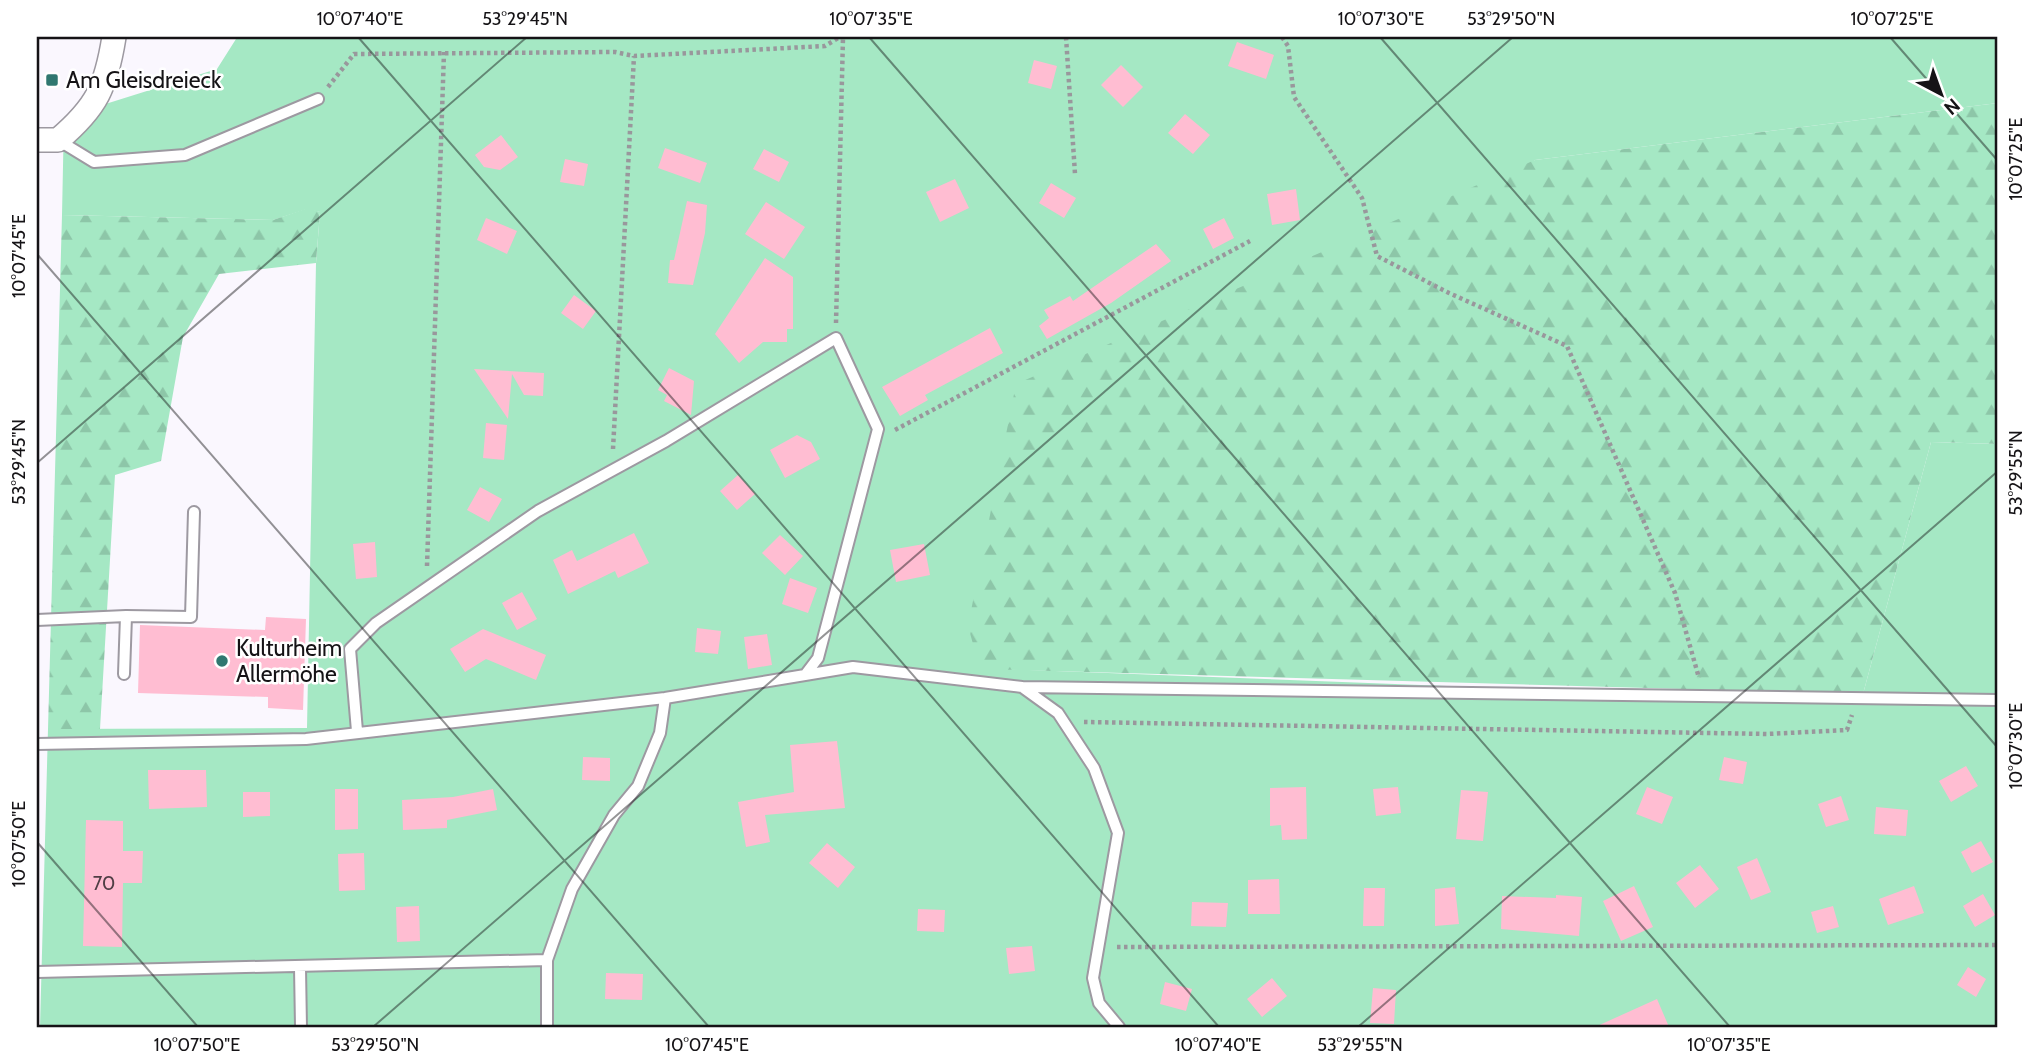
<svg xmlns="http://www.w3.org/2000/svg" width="2035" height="1064" font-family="Cabin,sans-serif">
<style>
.green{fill:#a5e8c4}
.forest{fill:url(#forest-firs)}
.building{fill:#ffbdd2}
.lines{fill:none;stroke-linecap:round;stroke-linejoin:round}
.service-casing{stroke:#9d99a1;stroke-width:14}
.minor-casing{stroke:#9d99a1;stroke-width:26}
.path{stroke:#99979c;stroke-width:4.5;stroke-dasharray:3.5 3.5;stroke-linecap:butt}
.service{stroke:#fff;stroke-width:10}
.minor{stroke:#fff;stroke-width:23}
.ticks{fill:none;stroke:#151316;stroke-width:2;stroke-opacity:0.45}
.poi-dot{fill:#307770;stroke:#fff;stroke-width:2.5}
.labels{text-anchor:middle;stroke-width:5;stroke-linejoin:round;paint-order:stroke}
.number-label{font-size:19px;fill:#503e45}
.poi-label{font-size:23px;fill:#151316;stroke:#fff;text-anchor:start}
.neatline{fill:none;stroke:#151316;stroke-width:2.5}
.ticks-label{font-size:18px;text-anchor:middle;fill:#151316}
</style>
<defs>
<pattern id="forest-firs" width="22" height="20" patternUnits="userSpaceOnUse" patternTransform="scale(1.75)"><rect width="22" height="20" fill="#a5e8c4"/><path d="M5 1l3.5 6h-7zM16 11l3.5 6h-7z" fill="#8dc6a8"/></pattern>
</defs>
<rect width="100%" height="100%" fill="#faf7fe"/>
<!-- green -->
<path class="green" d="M304 37H1998V103L1535 160 980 668 1705 696 1863 694 1931 442 1998 444V1027H40L48 729 307 728 316 263 320 212 307 209 273 220 62 215 64 117 217 69 236 39Z"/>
<!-- forest -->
<path class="forest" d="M1998 103V444L1931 442 1863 694 980 669 968 626 1016 384 1535 160Z
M308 208 320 212 316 263 219 274 183 337 161 461 115 475 100 729H48L62 215 273 220Z"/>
<!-- building -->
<path class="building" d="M1237 42 1274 55 1266 79 1228 66Z
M1034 60 1057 66 1051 89 1028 83Z
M1121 65 1143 87 1123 107 1101 85Z
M1185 114 1210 135 1193 154 1168 133Z
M501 135 518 157 500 170 484 167 475 155Z
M665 148 707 163 700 183 658 168Z
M764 149 789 162 779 182 753 169Z
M565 159 588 164 584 186 560 182Z
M955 179 969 208 940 222 926 192Z
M1051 183 1076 198 1064 218 1039 203Z
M1296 189 1300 220 1272 225 1267 194Z
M687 201 707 205 705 233 693 285 668 283 670 260H674Z
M766 202 805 227 784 259 745 234Z
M486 218 517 231 507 254 477 240Z
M1224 218 1234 238 1213 249 1203 229Z
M1156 244 1171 261 1111 303 1047 339 1039 326 1049 318 1044 310 1070 296 1073 301Z
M765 258 793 277V329H787V342H763L739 363 715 334Z
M574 295 596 311 583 329 561 313Z
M990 328 1003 353 925 395 928 400 900 416 882 387Z
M669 368 694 381 691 415 664 401 667 395 658 390Z
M474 369 544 373 543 396 524 395 512 374 508 419Z
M486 423 507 425 504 460 483 458Z
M797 435 811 442 820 459 785 478 770 450Z
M738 475 755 494 737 510 720 491Z
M480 487 502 499 489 522 467 510Z
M634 533 649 563 618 578 615 571 568 594 553 560 572 550 577 561Z
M780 535 803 556 785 575 762 553Z
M375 542 377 577 356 579 353 544Z
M924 544 930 575 896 582 890 550Z
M790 578 817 588 808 613 782 604Z
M522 592 537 619 517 630 502 603Z
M266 617 306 619 303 710 268 708V697L138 693 140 625 265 630Z
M697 628 721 631 718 654 695 652Z
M483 629 546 655 536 680 486 659 465 672 450 649Z
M767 634 772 665 748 669 744 637Z
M837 741 845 808 765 815 770 842 746 847 738 802 794 792 790 745Z
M583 757 610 758V781L582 780Z
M1724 757 1747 762 1743 784 1719 780Z
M1966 766 1978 786 1951 802 1939 781Z
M148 770H206L207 807 149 809Z
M1306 787 1307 839 1282 840 1281 825 1270 826V788Z
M1398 787 1401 813 1376 816 1373 789Z
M1647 787 1673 797 1662 824 1636 814Z
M335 789H358V829L335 830Z
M493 789 497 810 447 820V828L403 830 402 800 453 797Z
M1461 790 1488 792 1483 841 1456 839Z
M243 792H270V816L243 817Z
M1841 796 1849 820 1826 827 1818 804Z
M1876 807 1908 810 1906 836 1874 834Z
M86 820 123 821V851H143L142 883H123L122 947 83 946Z
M1981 841 1993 862 1972 873 1961 852Z
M827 843 855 867 838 888 809 863Z
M364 853 365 890 339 891 338 854Z
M1757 858 1771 892 1751 900 1737 867Z
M1700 865 1719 889 1695 908 1676 883Z
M1279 879 1280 914H1248V880Z
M1634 886 1653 927 1621 941 1603 901Z
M1914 886 1924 913 1888 925 1879 899Z
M1455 887 1459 924 1435 926V889Z
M1364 888H1385L1384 926H1363Z
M1983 894 1995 915 1975 927 1963 906Z
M1556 895 1582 897 1579 936 1501 929 1502 896 1556 898Z
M1192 902 1228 903 1226 927 1191 926Z
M419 906 420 941 397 942 396 907Z
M1833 906 1839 927 1817 933 1811 912Z
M918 909 945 910 944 932 917 931Z
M1032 946 1035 971 1009 974 1006 948Z
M1968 967 1986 979 1976 997 1957 985Z
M606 973 643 974 642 1000 605 999Z
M1272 978 1287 996 1262 1017 1247 999Z
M1165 982 1192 989 1186 1011 1160 1004Z
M1373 988 1396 990 1394 1024 1370 1023Z
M1657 999 1669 1027H1595Z"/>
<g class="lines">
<!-- service casing -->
<g class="service-casing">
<path id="service" d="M58 140 94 162 185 155 318 99
M126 616 191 617 194 512
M37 620 126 616 124 674
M805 675 853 667 1022 687 1058 713 1094 768 1118 833 1093 978 1099 1003 1119 1027
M1022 687 1998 700
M37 744 306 739 665 698 805 675 818 658 878 429 836 338 666 441 538 511 376 623 350 649 357 731
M300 968 301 1027
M37 972 547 960 572 889 614 815 638 786 660 733 665 698
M547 1027V960"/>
</g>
<!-- minor casing -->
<g class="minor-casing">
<path id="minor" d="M37 140H58C97 107 106 87 114 37"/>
</g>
<!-- path -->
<path class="path" d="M1066 37 1075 174
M1282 37 1288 46 1294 97 1362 198 1377 256 1449 293 1567 346 1675 593 1699 678
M328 87 354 54 615 52 634 56 825 46 840 37
M836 323 843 37
M895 430 1250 241
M613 449 634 56
M427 566 444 52
M1084 722 1767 734 1847 730 1852 715
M1117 947 1998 945"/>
<!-- service -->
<use href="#service" class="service"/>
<!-- minor -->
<use href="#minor" class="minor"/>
</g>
<!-- ticks -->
<path class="ticks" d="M358 37 1219 1027M869 37 1730 1027M1380 37 1998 748M1890 37 1998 161M37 254 709 1027M37 463 527 37M37 842 198 1027M373 1027 1513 37M1358 1027 1998 471"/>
<!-- markers -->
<g class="poi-dot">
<rect x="45" y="73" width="14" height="14" rx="3.5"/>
<circle cx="222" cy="661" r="7"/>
</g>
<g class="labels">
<!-- number labels -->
<g class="number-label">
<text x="104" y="890">70</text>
</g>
<!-- poi labels -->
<g class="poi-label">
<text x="66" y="88">Am Gleisdreieck</text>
<text x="236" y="656">Kulturheim<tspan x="236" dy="26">Allermöhe</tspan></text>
</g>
</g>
<!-- border -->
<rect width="2035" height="1064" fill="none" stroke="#ffffff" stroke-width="77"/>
<!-- north arrow -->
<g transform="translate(1941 94) rotate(139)" stroke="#ffffff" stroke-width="5" paint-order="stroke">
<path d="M0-5L12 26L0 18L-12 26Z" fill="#151316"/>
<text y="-10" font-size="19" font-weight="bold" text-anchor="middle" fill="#151316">N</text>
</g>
<rect x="38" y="38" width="1958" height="988" class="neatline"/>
<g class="ticks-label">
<text x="360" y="25">10°07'40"E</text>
<text x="525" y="25">53°29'45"N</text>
<text x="871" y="25">10°07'35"E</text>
<text x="1381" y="25">10°07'30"E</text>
<text x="1511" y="25">53°29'50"N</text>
<text x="1892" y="25">10°07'25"E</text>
<text transform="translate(2016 159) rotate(-90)" y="6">10°07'25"E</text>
<text transform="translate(19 256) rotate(-90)" y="6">10°07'45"E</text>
<text transform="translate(19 462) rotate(-90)" y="6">53°29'45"N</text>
<text transform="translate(2016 473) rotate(-90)" y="6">53°29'55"N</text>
<text transform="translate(2016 746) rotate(-90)" y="6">10°07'30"E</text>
<text transform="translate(19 844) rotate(-90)" y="6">10°07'50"E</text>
<text x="197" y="1051">10°07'50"E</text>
<text x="375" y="1051">53°29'50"N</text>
<text x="707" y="1051">10°07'45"E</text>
<text x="1218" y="1051">10°07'40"E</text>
<text x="1360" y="1051">53°29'55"N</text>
<text x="1729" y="1051">10°07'35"E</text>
</g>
</svg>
